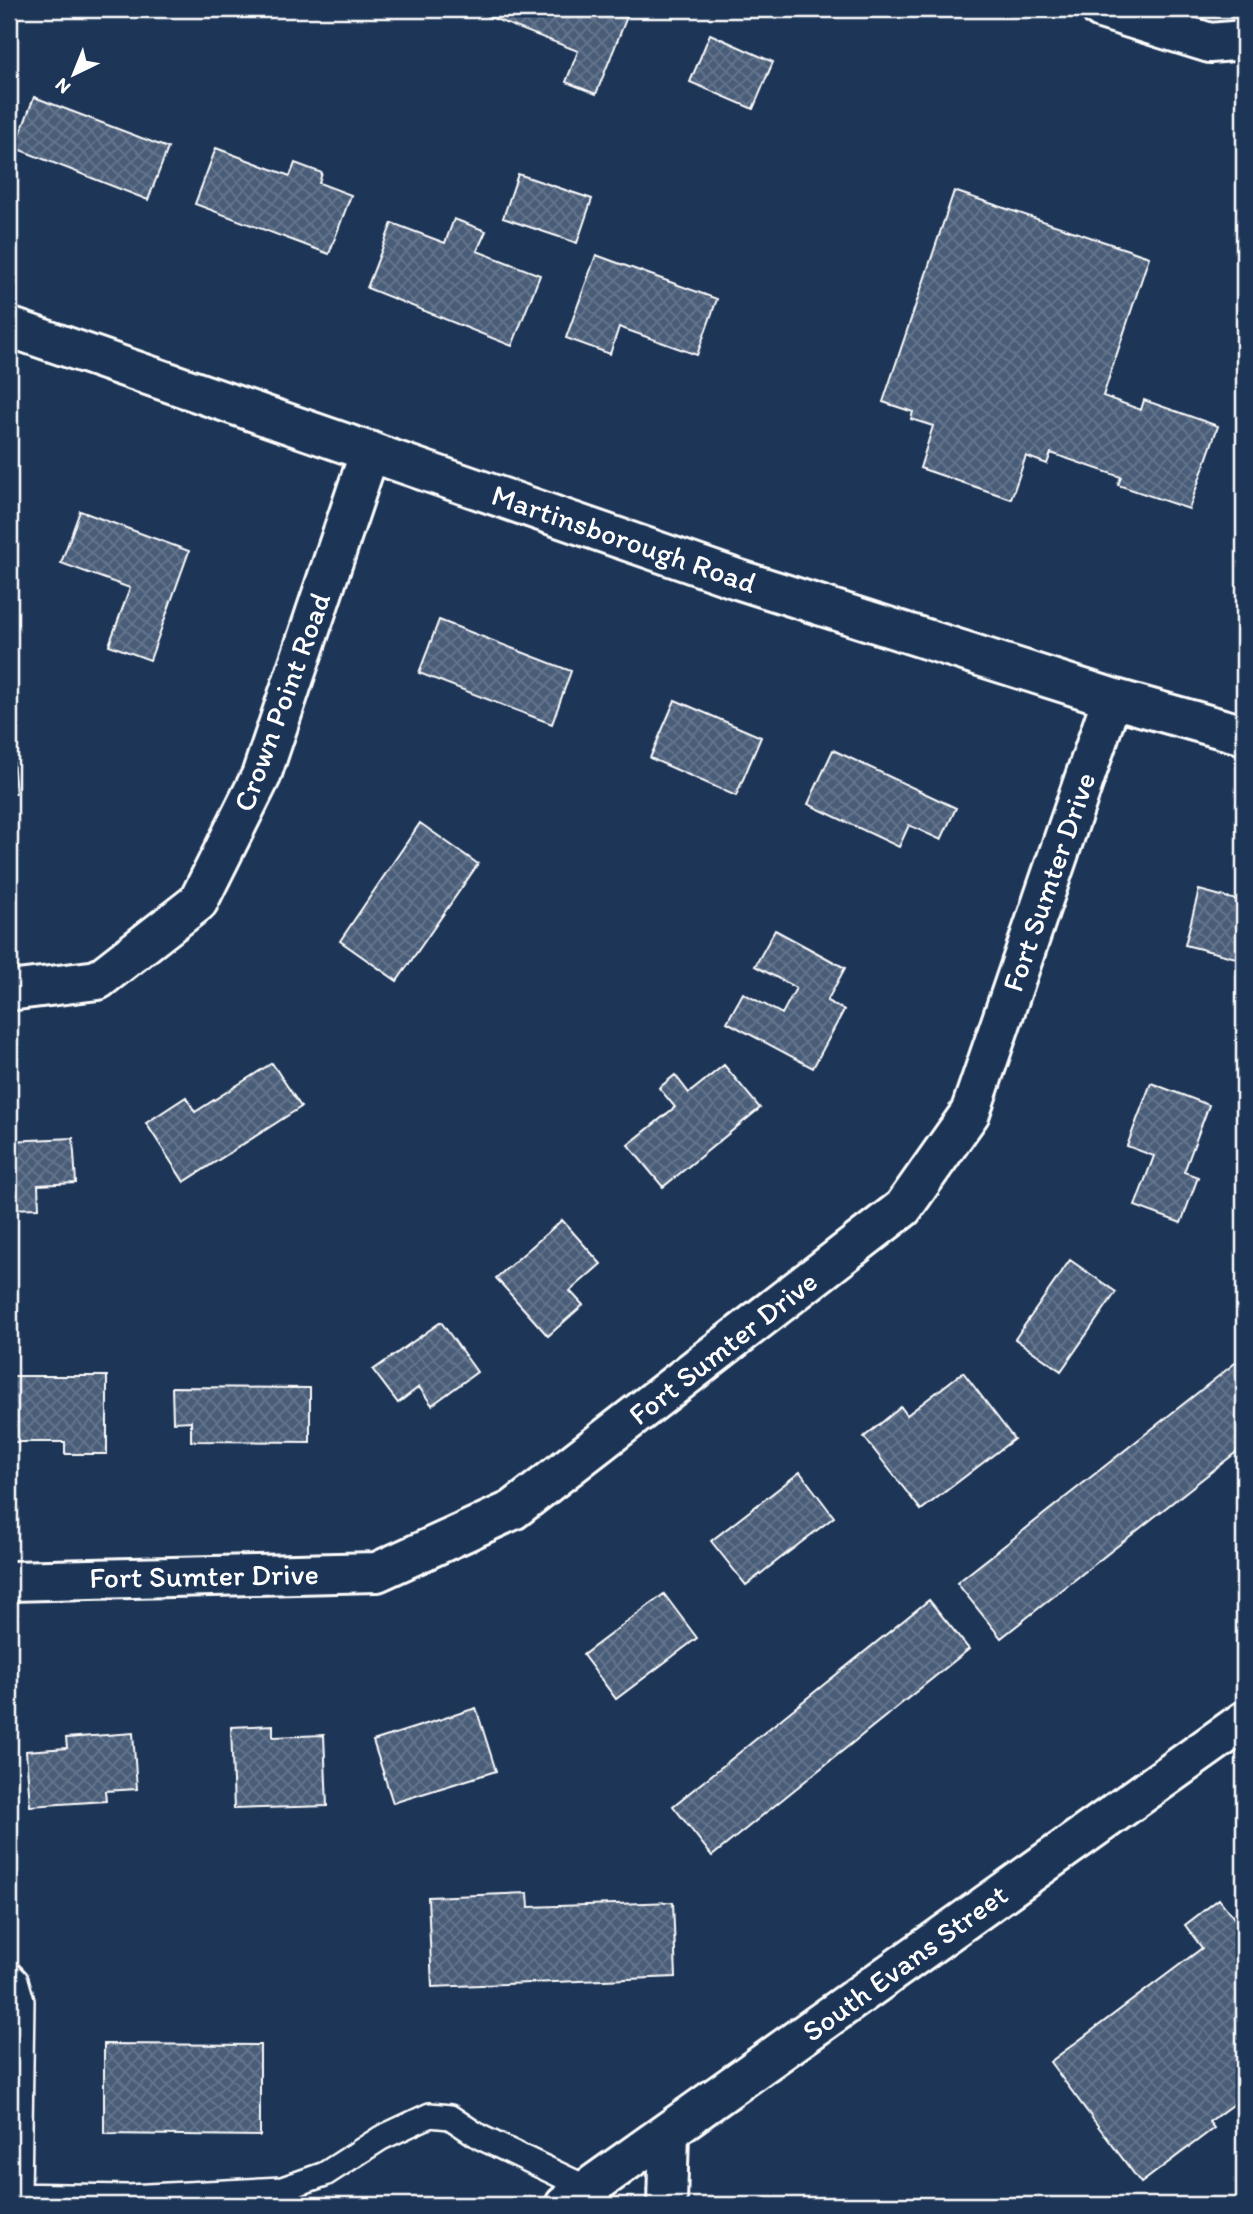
<svg xmlns="http://www.w3.org/2000/svg" width="1253" height="2214" font-family="Itim,sans-serif">
<style>
.building{fill:url(#building-cross-hatch);stroke:#fff;stroke-width:2}
.lines{fill:none;stroke-linecap:round;stroke-linejoin:round}
.service-casing{stroke:#fff;stroke-width:28}
.minor-casing{stroke:#fff;stroke-width:44}
.secondary-casing{stroke:#fff;stroke-width:44}
.trunk-casing{stroke:#fff;stroke-width:44}
.service{stroke:#1d3557;stroke-width:23}
.minor{stroke:#1d3557;stroke-width:38}
.secondary{stroke:#1d3557;stroke-width:38}
.trunk{stroke:#1d3557;stroke-width:38}
.labels{text-anchor:middle;stroke-width:7;stroke-linejoin:round;paint-order:stroke}
.street-label{font-size:30px;fill:#fff;stroke:#1d3557}
</style>
<defs>
<pattern id="building-cross-hatch" width="8" height="8" patternUnits="userSpaceOnUse" patternTransform="scale(1.75)"><rect width="8" height="8" fill="#4a5d79"/><path d="M0 0l8 8M0 8l8-8" fill="none" stroke="#65758d"/></pattern>
</defs>
<rect width="100%" height="100%" fill="#1d3557"/>
<filter id="ink" filterUnits="userSpaceOnUse"><feTurbulence type="fractalNoise" baseFrequency=".0143" numOctaves="2"/><feDisplacementMap in="SourceGraphic" scale="14" xChannelSelector="R" yChannelSelector="G"/><feConvolveMatrix kernelMatrix="1 2 1 2 8 2 1 2 1" color-interpolation-filters="sRGB"/></filter>
<g filter="url(#ink)">
<!-- building -->
<path class="building" d="M490 9H630L596 94 566 82 578 51 487 16Z
M710 34 773 62 753 109 690 82Z
M34 97 168 148 148 200 15 148Z
M216 148 290 176 295 163 322 173 319 183 351 195 329 254 195 204Z
M518 174 592 199 577 243 503 218Z
M954 191 1149 257 1103 396 1141 410 1144 400 1218 426 1189 509 1118 485 1121 477 1051 453 1047 464 1026 456 1011 499 920 468 933 426 911 419 913 412 883 402Z
M454 219 486 231 477 251 540 275 512 346 367 288 392 223 445 243Z
M596 255 717 299 697 355 619 327 610 354 566 338Z
M80 511 189 551 150 660 109 645 130 588 61 563Z
M439 620 571 671 552 724 419 673Z
M675 700 761 737 736 796 650 758Z
M9 714 16 793 9 794Z
M833 750 956 808 941 840 909 825 899 847 808 804Z
M420 823 478 864 397 981 340 941Z
M1199 890 1244 902V960L1185 945Z
M775 930 845 968 827 1001 844 1010 813 1068 727 1022 743 993 782 1014 796 988 755 966Z
M272 1063 301 1107 184 1182 146 1123 186 1097 195 1112Z
M724 1065 760 1108 663 1187 628 1145 675 1107 659 1088 675 1075 689 1093Z
M1151 1083 1209 1105 1184 1172 1198 1177 1181 1223 1135 1206 1154 1156 1127 1146Z
M73 1138 76 1183 38 1185 39 1208 9 1209V1141Z
M562 1220 601 1264 570 1291 583 1305 548 1336 496 1278Z
M1070 1260 1116 1292 1061 1371 1015 1339Z
M441 1322 477 1372 432 1405 419 1387 398 1403 373 1370Z
M1244 1356V1446L1001 1638 957 1583Z
M963 1372 1014 1439 921 1510 864 1437 901 1407 907 1415Z
M9 1376H107V1454H65V1442H9Z
M172 1387 310 1388V1442L191 1441V1421L173 1422Z
M800 1472 834 1517 746 1585 711 1541Z
M664 1594 697 1638 616 1699 583 1655Z
M929 1600 969 1649 712 1856 673 1806Z
M476 1708 496 1771 393 1803 373 1741Z
M273 1725V1737L324 1735 327 1806 234 1809 231 1727Z
M133 1733 137 1789 105 1791 106 1801 30 1806 26 1751 67 1748 66 1738Z
M528 1893 529 1907 673 1902 676 1977 432 1987 428 1897Z
M1219 1899 1238 1923 1244 1918V2096L1209 2122 1214 2128 1141 2183 1050 2062 1202 1948 1185 1925Z
M104 2044 260 2045V2136L104 2134Z"/>
<g class="lines">
<!-- service casing -->
<g class="service-casing">
<path id="service" d="M9 1973 16 1980 22 2001 19 2194
M9 2195 128 2197
M128 2205V2197L282 2189 325 2174 381 2138 430 2115 450 2117 480 2137 589 2189"/>
</g>
<!-- minor casing -->
<g class="minor-casing">
<path id="minor" d="M1101 9 1210 43 1244 40
M9 327 740 580 1112 698 1244 735
M9 991 98 980 198 902 261 776 370 451
M9 1581 377 1572 513 1510 903 1208 970 1113 1112 698"/>
</g>
<!-- secondary casing -->
<g class="secondary-casing">
<path id="secondary" d="M565 2205 1244 1721"/>
</g>
<!-- trunk casing -->
<g class="trunk-casing">
<path id="trunk" d="M667 2205 669 2132"/>
</g>
<!-- service -->
<use href="#service" class="service"/>
<!-- minor -->
<use href="#minor" class="minor"/>
<!-- secondary -->
<use href="#secondary" class="secondary"/>
<!-- trunk -->
<use href="#trunk" class="trunk"/>
</g>
</g>
<g class="labels">
<!-- street labels -->
<g class="street-label">
<text transform="translate(624 539) rotate(19)" y="10">Martinsborough Road</text>
<text transform="translate(282 702) rotate(-70)" y="10">Crown Point Road</text>
<text transform="translate(1049 882) rotate(-71)" y="10">Fort Sumter Drive</text>
<text transform="translate(723 1348) rotate(-38)" y="10">Fort Sumter Drive</text>
<text transform="translate(204 1576) rotate(-1)" y="10">Fort Sumter Drive</text>
<text transform="translate(905 1963) rotate(-36)" y="10">South Evans Street</text>
</g>
</g>
<!-- margin -->
<rect width="1253" height="2214" fill="none" stroke="#1d3557" stroke-width="35"/>
<rect x="18" y="18" width="1218" height="2179" fill="none" stroke="#fff" stroke-width="2.5" filter="url(#ink)"/>
<!-- north arrow -->
<g transform="translate(74 74) rotate(223)" stroke="#1d3557" stroke-width="5" paint-order="stroke">
<path d="M0-5L12 26L0 18L-12 26Z" fill="#ffffff"/>
<text y="-10" font-size="19" font-weight="bold" text-anchor="middle" fill="#ffffff">N</text>
</g>
</svg>
